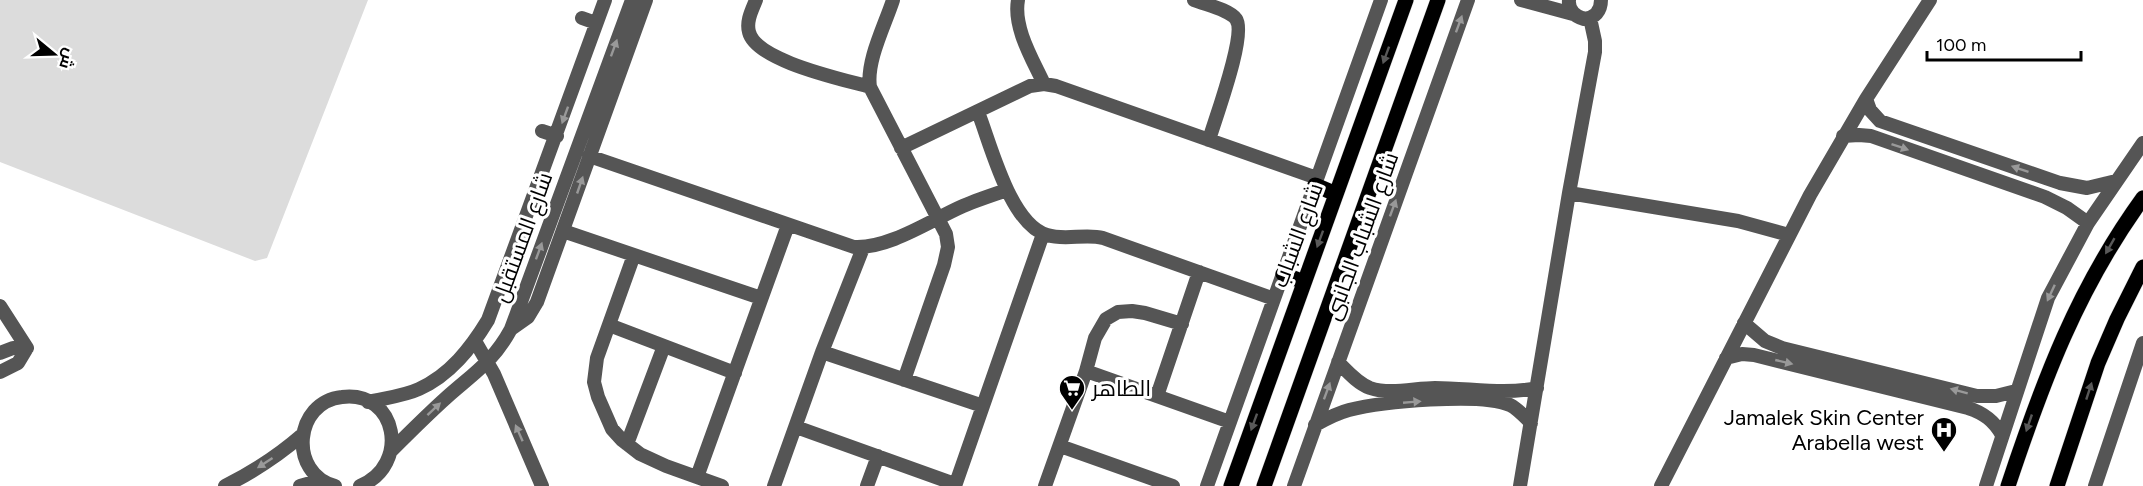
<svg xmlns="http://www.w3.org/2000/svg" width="2143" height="486" font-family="Figtree,Cairo,sans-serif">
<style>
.green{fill:#dcdcdc}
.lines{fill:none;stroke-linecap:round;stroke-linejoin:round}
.major-casing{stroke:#dbdbdb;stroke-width:16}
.minor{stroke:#555;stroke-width:14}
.major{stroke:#000;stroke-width:15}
.oneway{fill:#999}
.oneway2{fill:#595959}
.labels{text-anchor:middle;stroke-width:6;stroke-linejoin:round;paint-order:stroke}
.street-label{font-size:22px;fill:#000;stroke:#fff}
.poi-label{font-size:22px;fill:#000;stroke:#fff;text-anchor:start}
</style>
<rect width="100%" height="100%" fill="#fff"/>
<!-- green -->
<path class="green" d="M0 0H368L267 258 255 261 0 162Z"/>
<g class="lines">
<!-- major casing -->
<g class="major-casing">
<path id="major" d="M1315 185 1336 194
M1283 274 1304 282
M1231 486 1406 0
M1264 486 1438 0
M2008 486C2043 381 2077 289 2143 198
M2057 486 2098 363 2117 319 2143 267"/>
</g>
<!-- minor -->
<path class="minor" d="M756 0C752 10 746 21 749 32 756 61 842 79 870 87
M893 0C885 25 866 61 870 87L946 234 948 247 944 265 904 380
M1018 0C1013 28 1033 60 1044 84
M1194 0C1206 5 1228 9 1236 19 1247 34 1215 119 1209 140
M1521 0 1573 14
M1569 0C1568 10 1574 16 1584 19 1595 18 1601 11 1601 0
M582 18 596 23
M1866 99 1870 110 1880 121 2060 183 2087 188 2116 181
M978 112C991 145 1010 224 1047 235 1066 241 1085 233 1103 238L1274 299
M542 131 557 136
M1843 136 1859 135 1871 136 2045 197 2067 208 2088 223
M901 148 1030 86 1044 84 1056 86 1317 178
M589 156 854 247C889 249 931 220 963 206 977 200 992 195 1007 190
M1569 193 1738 221 1789 235
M563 231 761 298
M634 255 597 358 594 382 598 397 612 429 622 440 640 454 666 466 722 486
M0 306 27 348
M1744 323 1765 341 1782 348 1977 396H1996L2016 391
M609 325 735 373
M511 329 528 317 537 302 646 0
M475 341 494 374 542 486
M822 352 983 406
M0 353 13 348H27
M1726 358 1742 354 1754 355 1968 408C1984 413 1994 421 2002 435
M1338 362C1347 371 1357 383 1370 388 1390 395 1415 388 1435 388 1469 388 1504 395 1537 388
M1086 371 1230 422
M0 372 18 363 27 348
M1157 396 1199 272
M368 402C385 398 404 396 419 389 450 375 471 348 488 320L605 0
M1315 425C1326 419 1337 413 1349 410 1381 402 1480 392 1510 405 1518 409 1524 416 1531 423
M796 427 955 484
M627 444 664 346
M1060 446 1173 486
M392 450C410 432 428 414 447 397 474 373 493 362 511 329L632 0
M697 477 788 225
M225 486C253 472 279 455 302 435
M300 486 321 480
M335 486C288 473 294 402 342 397 397 390 411 465 360 486
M774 486 822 352 863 248
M867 486 878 456
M955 486 1043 234
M1045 486 1086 371 1095 338 1106 319 1118 312 1132 311 1145 313 1182 324
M1207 486 1381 0
M1294 486 1468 0
M1520 486 1569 193 1595 52V41L1590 18
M1661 486 1810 195 1866 99 1930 0
M1986 486 2048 298 2088 223 2143 143
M2095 486 2143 343"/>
<!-- major -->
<use href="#major" class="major"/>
</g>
<!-- one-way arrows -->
<defs><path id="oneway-solid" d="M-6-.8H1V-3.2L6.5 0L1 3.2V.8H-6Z" transform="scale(1.5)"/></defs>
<g class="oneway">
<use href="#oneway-solid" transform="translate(1459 24) rotate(-70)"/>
<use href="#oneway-solid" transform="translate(614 48) rotate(-70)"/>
<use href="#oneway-solid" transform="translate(565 115) rotate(110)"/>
<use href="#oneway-solid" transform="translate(1900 147) rotate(19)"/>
<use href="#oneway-solid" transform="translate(2020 169) rotate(-161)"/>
<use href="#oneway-solid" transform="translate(580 185) rotate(-71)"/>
<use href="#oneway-solid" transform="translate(1393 208) rotate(-70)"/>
<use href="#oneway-solid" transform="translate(539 251) rotate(-70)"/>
<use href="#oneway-solid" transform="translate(2051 293) rotate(115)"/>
<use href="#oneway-solid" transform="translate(1784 362) rotate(13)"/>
<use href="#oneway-solid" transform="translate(1327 391) rotate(-70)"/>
<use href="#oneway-solid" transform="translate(1959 391) rotate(-165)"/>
<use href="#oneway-solid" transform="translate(1412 402) rotate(-5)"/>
<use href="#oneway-solid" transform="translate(434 409) rotate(-43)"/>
<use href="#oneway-solid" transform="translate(519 433) rotate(-114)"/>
<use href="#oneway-solid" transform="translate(265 463) rotate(147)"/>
</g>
<g class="oneway2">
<use href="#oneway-solid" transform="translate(1386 55) rotate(110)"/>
<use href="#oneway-solid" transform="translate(1320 239) rotate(110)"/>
<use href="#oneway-solid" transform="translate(2110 246) rotate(120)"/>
<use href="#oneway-solid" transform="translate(2089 391) rotate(-72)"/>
<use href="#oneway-solid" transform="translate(1254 422) rotate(110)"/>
<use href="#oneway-solid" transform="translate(2029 423) rotate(109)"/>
</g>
<!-- icons -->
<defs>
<g id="supermarket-pin" transform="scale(1.35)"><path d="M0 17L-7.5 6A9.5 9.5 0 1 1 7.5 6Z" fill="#000" stroke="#fff"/><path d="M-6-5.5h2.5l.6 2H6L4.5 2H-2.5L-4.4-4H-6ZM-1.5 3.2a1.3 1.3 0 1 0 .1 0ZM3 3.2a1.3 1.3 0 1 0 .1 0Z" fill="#fff"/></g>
<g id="hospital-pin" transform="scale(1.35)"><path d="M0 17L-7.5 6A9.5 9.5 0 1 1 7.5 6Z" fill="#000" stroke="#fff"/><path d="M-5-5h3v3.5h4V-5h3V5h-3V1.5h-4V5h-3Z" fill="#fff"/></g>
</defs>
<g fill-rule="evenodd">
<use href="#supermarket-pin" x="1072" y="388"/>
<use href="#hospital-pin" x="1944" y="430"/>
</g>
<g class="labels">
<!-- street labels -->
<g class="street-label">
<text transform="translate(1297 235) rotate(-70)" y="8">شارع الشباب</text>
<text transform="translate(1361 236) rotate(-70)" y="8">شارع الشباب الجانبى</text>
<text transform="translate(522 237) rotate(-70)" y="8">شارع المستقبل</text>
</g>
<!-- poi labels -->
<g class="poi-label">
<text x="1092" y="396">الطاهر</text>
<text x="1924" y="425" text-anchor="end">Jamalek Skin Center<tspan x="1924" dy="25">Arabella west</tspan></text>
</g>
</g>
<!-- north arrow -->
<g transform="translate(54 54) rotate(109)" stroke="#ffffff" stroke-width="4.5" paint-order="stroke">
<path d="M0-4.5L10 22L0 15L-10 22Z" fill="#000000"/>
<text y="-9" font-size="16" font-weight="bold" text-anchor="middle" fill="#000000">ش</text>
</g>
<!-- scale -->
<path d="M1927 51v9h154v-9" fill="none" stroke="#000000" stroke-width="3"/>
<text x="1936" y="51" font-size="18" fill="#000000" stroke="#ffffff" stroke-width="4.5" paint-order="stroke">100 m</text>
</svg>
